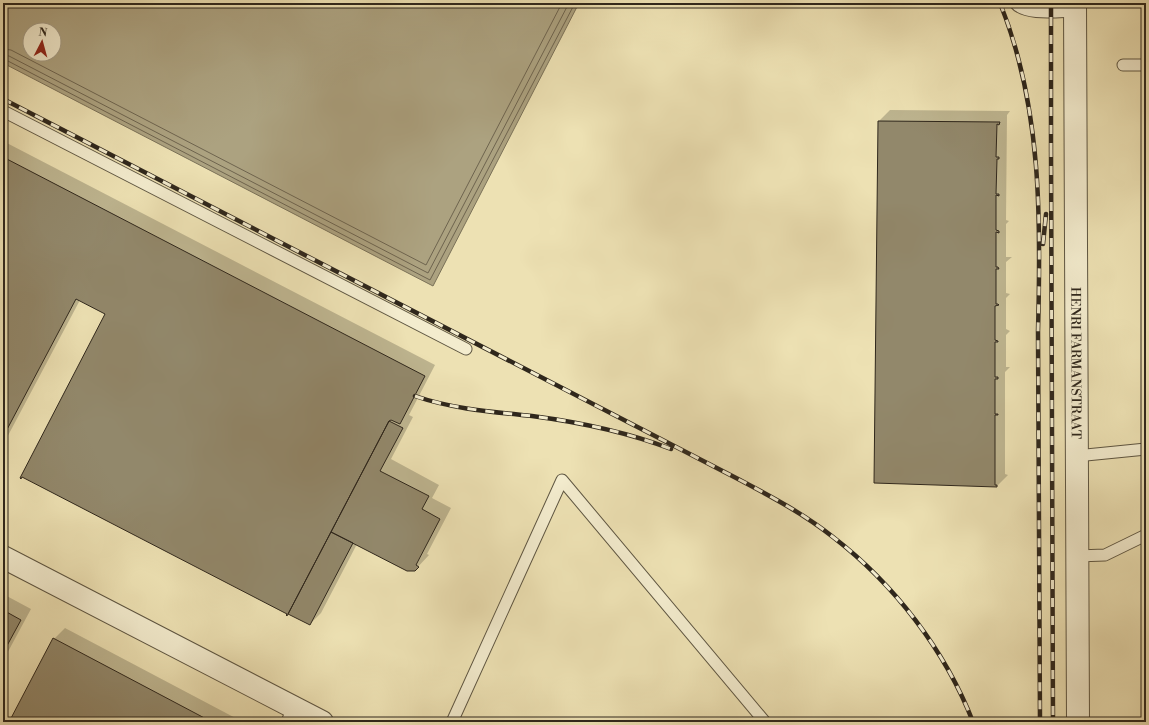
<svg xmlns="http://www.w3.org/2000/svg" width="1149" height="725" font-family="'Libre Bodoni',serif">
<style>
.water{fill:#aca280;stroke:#7a7158;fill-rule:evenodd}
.shadow{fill:#0003}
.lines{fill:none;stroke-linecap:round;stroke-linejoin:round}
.shore{stroke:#6e644e;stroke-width:1}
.building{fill:#92886b;stroke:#2f271c}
.lane-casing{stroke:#5e5642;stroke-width:13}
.street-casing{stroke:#5e5642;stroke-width:24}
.lane{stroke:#f3ecce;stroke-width:11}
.street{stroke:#f3ecce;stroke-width:22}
.rail-casing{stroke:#2f271c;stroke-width:4.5}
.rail{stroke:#f3ecce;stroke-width:3;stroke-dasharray:9;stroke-linecap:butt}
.labels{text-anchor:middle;stroke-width:3.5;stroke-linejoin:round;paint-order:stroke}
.street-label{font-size:13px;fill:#2f271c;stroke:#f3ecce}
</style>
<rect width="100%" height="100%" fill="#ede1b3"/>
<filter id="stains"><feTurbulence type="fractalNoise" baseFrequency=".005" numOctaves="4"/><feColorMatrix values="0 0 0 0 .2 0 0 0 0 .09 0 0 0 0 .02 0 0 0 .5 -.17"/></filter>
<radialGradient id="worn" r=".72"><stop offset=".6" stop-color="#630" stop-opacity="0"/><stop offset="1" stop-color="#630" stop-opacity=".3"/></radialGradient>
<!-- water -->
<path class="water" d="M3 3H579L433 286 3 63ZM30 30H54V54H30Z"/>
<!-- shadow -->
<path class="shadow" d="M890 110 1010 111 1007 115 1006 220 1009 221 1006 224V257H1012L1006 262V293L1010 294 1006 298V329L1010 331 1006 335V367H1010L1005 372V474L1008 475 997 486 875 482 879 121Z
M3 141 435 365 409 415 413 417 391 459 439 485 432 498 451 508 427 554 429 555 415 570 357 544 321 613 310 624 106 314 80 300 3 445Z
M3 594 31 609 3 661Z
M65 628 243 722H10L54 639Z"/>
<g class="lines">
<!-- shore -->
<path class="shore" d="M3 49 11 50 426 265 562 3
M3 55 9 56 428 273 569 3
M3 60H6L430 280 575 3"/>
</g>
<!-- building -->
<path class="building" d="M878 121 1000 122 999 125 997 124 996 157H999V159H997L996 194H999V196L996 195V230L999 231V233L996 232V267H998L999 269H996V304H998L999 305 995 306V340L998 341V342H995V377H998V379H995V414H998V415H995V485H997V487L874 483Z
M3 157 425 376 400 424 391 420 389 421 287 616 286 615 287 614 22 477 21 479 20 478 105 314 76 299 3 437Z
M389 421 403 428 380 471 429 496 422 509 440 519 416 565 419 567 415 571H407L331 532Z
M331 532 353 543 310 625 288 614Z
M3 610 21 620 3 653Z
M53 638 212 722H9Z"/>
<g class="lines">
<!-- lane casing -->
<g class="lane-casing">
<path id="lane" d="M1015 3C1025 16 1060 11 1075 11
M1123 65H1146
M3 111 466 349
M1076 456 1146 449
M1077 556 1105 555 1146 535
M287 722 293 707
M452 722 562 480 765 722"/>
</g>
<!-- street casing -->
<g class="street-casing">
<g id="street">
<path id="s1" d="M1075 3 1078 722"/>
<path d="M3 557 322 722"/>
</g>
</g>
<!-- lane -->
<use href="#lane" class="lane"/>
<!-- street -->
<use href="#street" class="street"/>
<!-- rail casing -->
<g class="rail-casing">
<path id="rail" d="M1000 3C1042 107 1041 221 1038 331L1040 722
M3 99 740 480C772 497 804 514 833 537 894 584 945 650 973 722
M1051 148 1053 722
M1051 152V3
M1043 244 1046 214
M415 396C452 409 493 412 532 416 578 422 627 432 671 449"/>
</g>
<!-- rail -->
<use href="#rail" class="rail"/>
</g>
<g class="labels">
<!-- street labels -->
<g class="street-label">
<text dy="5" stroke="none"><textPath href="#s1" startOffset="360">HENRI FARMANSTRAAT</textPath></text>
</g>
</g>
<!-- margin -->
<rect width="1149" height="725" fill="none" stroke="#ede1b3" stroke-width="16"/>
<rect x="4" y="4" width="1141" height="717" fill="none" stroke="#2f271c" stroke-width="2"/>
<rect x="8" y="8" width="1133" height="709" fill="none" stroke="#2f271c"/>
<!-- north arrow -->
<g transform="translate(42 42) rotate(6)"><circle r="19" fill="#f3ecce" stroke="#a59d87"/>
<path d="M0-3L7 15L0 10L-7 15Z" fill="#8f2418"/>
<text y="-6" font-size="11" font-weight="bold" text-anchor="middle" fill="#2f271c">N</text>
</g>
<rect width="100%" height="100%" filter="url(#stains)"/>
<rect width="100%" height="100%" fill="url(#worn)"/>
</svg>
